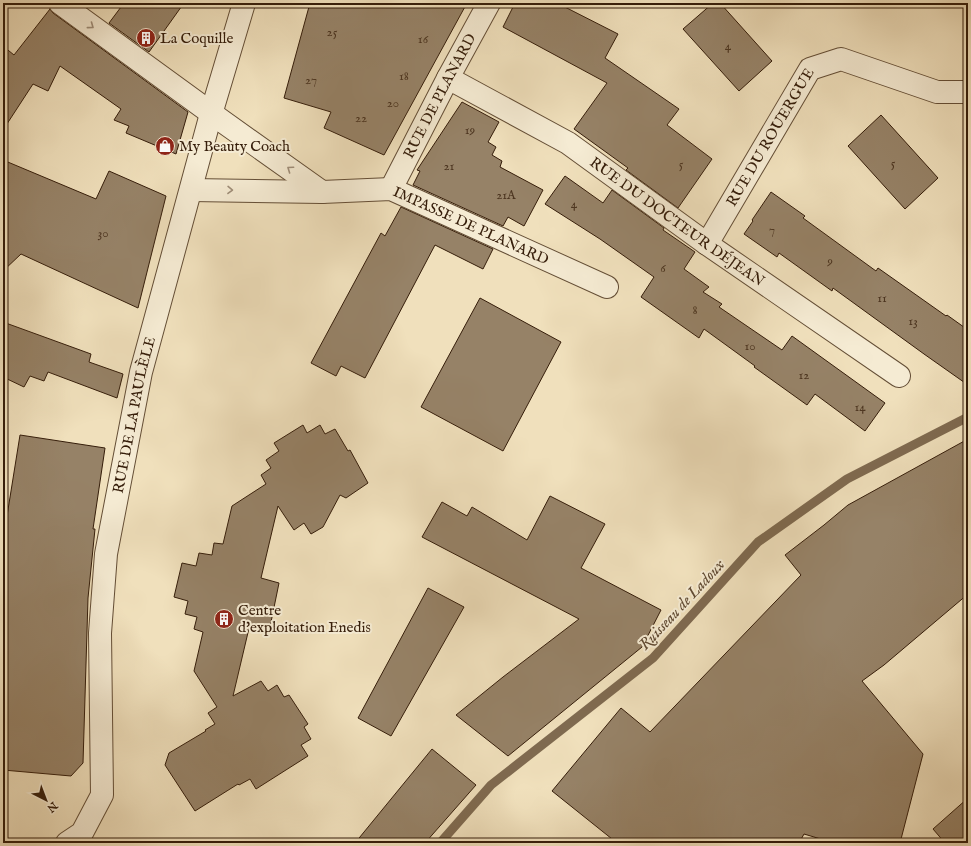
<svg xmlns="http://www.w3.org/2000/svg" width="971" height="846" font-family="'IM FELL English',serif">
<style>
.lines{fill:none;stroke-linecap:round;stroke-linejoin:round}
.stream{stroke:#7f6a50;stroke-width:9}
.building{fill:#968267;stroke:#351d0a}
.minor-casing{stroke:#644e36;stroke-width:24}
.minor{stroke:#f5ebd3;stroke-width:22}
.oneway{stroke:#9f8e79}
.labels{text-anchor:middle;stroke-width:4;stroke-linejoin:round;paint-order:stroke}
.number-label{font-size:13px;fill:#4d3621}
.poi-label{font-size:15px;fill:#351d0a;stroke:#f5ebd3;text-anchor:start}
.street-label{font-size:15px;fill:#351d0a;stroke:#f5ebd3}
.water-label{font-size:16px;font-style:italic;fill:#604a33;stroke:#f5ebd3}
</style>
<rect width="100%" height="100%" fill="#f0e0bc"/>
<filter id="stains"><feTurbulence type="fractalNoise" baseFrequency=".005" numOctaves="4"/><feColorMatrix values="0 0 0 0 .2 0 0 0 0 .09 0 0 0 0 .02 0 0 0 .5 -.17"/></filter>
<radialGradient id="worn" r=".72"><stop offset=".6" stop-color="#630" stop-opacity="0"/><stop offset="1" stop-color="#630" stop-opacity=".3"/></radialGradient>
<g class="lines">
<!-- stream -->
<path class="stream" d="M440 843 491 785 653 658 758 542 847 479 968 417"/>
</g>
<!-- building -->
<path class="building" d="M124 3H184L149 52 109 23Z
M310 3H467L384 155 324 128 331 112 284 98Z
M515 3H557L618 34 605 58 679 109 667 125 712 159 678 208 626 170 628 168 574 129 607 83 503 27Z
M713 3H720L772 61 739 91 683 29Z
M50 9 53 13 188 112 176 154 126 133 129 126 114 120 121 109 60 66 48 91 33 84 3 130V46L14 55Z
M462 102 499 122 488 142 496 147 492 155 502 161 500 167 543 190 524 226 508 217 503 226 413 185 420 171 417 170Z
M881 115 938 178 905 209 848 146Z
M3 160 96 199 109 171 166 196 138 308 21 254 3 271Z
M565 176 603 203 612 190 664 228 663 230 695 252 684 269 709 287 703 292 722 304 719 307 782 350 792 336 885 403 865 431 815 394 807 405 754 367 755 366 704 329 699 338 641 297 654 277 600 239 545 204Z
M771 192 805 216 803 218 876 271 878 268 946 316 947 315 968 330V385L924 354 833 288 832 291 779 253 777 257 744 234 753 221 752 220Z
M401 207 493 249 483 269 435 245 365 378 341 366 336 376 311 363 381 233 385 236Z
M480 298 561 342 503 451 421 407Z
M3 322 91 354 89 362 123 374 117 398 48 372 44 381 30 376 24 387 3 377Z
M303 425 307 433 320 425 325 434 335 429 348 451 350 450 368 483 346 498 340 495 323 527 311 534 304 523 294 530 278 506 261 578 279 583 270 627 250 624 233 696 261 681 268 691 277 685 284 697 289 695 308 724 304 727 311 739 301 745 308 756 256 789 250 779 239 785 238 784 195 811 165 765 169 753 206 731 205 730 215 724 208 713 217 707 194 671 203 632 194 629 197 617 185 614 188 601 174 597 182 563 196 566 199 553 212 555 214 543 223 544 232 506 266 484 261 475 271 468 266 460 279 451 274 443Z
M20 435 105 448 93 529H95L88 598 83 763 71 776 3 770V533L7 516Z
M968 439V594L884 665 862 681 923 754 900 843H834L804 834 799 843H617L552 791 621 708 650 732 801 575 785 555 824 525 848 505Z
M550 496 605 524 581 568 661 610 642 647 508 756 456 715 503 677 579 619 422 537 442 502 467 516 472 507 527 540Z
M428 588 464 607 391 736 358 718Z
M432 749 476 785 425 843H355Z
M968 798V843H945L933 829Z"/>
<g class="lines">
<!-- minor casing -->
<g class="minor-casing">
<g id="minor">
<path d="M60 3 222 121 322 192"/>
<path id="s1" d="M448 78 568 143 707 244 899 376"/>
<path id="s2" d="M391 189 448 78 489 3"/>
<path id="s3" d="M191 190 322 192 391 189 607 287"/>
<path id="s4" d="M707 244 810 69 841 59 937 92H968"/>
<path id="s5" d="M67 843 82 833 102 795 100 633 106 554 141 372 211 114 244 3"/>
</g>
</g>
<!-- minor -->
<use href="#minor" class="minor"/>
</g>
<!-- one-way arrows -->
<defs><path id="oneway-chevron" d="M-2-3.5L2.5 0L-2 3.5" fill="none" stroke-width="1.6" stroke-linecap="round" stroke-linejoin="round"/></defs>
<g class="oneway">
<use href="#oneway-chevron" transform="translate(91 26) rotate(36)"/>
<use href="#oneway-chevron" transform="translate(290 169) rotate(-145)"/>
<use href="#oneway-chevron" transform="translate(230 190) rotate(1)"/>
</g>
<!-- icons -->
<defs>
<g id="building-disc" transform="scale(1)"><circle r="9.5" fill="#8f2418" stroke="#f5ebd3"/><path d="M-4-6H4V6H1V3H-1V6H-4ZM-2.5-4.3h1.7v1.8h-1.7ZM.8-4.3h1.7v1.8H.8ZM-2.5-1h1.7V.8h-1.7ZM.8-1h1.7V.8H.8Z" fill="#fff"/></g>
<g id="shop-disc" transform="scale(1)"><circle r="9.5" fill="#8f2418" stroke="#f5ebd3"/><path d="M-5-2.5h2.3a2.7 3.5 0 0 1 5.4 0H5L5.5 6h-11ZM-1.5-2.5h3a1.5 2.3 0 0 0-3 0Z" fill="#fff"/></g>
</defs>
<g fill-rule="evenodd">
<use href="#building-disc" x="146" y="38"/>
<use href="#shop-disc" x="165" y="146"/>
<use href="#building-disc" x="224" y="619"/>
</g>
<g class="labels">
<!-- number labels -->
<g class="number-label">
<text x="332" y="36">25</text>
<text x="423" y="43">16</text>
<text x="728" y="50">4</text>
<text x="404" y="80">18</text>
<text x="311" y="84">27</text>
<text x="393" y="107">20</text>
<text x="361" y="122">22</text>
<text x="470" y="134">19</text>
<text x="893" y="167">5</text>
<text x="681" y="168">5</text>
<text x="449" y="170">21</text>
<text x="506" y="199">21A</text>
<text x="574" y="208">4</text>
<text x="772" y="234">7</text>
<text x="103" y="237">30</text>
<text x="830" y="265">9</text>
<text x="663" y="272">6</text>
<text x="882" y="302">11</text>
<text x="695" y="314">8</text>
<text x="913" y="325">13</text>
<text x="750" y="350">10</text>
<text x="804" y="379">12</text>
<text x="860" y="411">14</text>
</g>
<!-- poi labels -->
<g class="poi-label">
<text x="160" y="43">La Coquille</text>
<text x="179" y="151">My Beauty Coach</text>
<text x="238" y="615">Centre<tspan x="238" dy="17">d'exploitation Enedis</tspan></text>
</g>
<!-- street labels -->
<g class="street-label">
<text dy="5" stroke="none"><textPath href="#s2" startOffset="105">RUE DE PLANARD</textPath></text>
<text dy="5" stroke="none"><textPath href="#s4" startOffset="124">RUE DU ROUERGUE</textPath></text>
<text dy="5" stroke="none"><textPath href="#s1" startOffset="271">RUE DU DOCTEUR DÉJEAN</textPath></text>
<text dy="5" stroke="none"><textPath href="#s3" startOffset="288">IMPASSE DE PLANARD</textPath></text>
<text dy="5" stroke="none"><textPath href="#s5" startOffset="444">RUE DE LA PAULÈLE</textPath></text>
</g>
<!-- water labels -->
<g class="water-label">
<text transform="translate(681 604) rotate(-47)" y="6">Ruisseau de Ladoux</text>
</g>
</g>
<!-- margin -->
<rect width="971" height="846" fill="none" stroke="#f0e0bc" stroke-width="16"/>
<rect x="4" y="4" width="963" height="838" fill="none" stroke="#351d0a" stroke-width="2"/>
<rect x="8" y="8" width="955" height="830" fill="none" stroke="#351d0a"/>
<!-- north arrow -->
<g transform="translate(46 800) rotate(138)" stroke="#f5ebd3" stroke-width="3" paint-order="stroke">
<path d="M0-3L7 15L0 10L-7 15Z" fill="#351d0a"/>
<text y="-6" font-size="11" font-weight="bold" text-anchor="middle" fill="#351d0a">N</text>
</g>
<rect width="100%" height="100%" filter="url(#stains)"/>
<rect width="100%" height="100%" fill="url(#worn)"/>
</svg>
